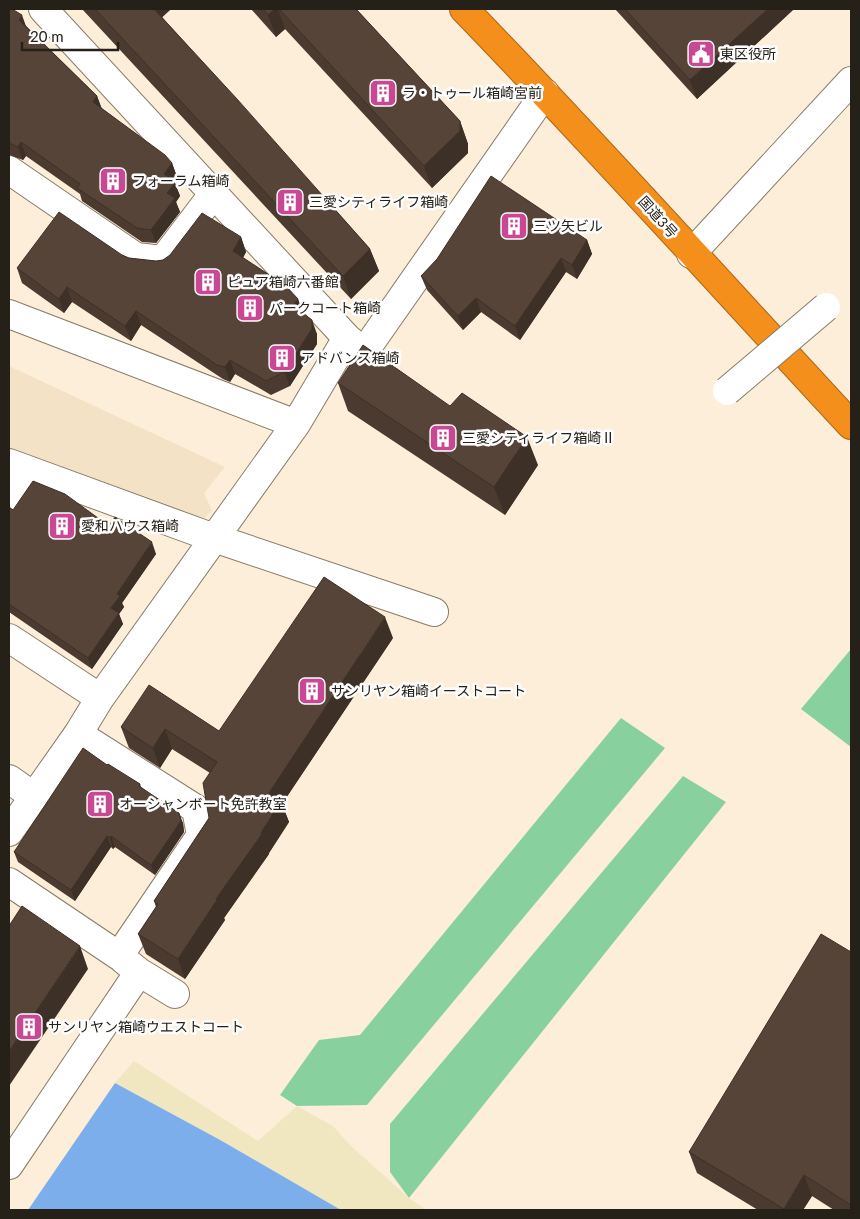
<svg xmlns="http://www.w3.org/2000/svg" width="860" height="1219" font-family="Lato,'Noto Sans JP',sans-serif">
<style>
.built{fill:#f3e2c5}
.forest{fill:#88d19f}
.sand{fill:#f0e7c1}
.water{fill:#7baeea}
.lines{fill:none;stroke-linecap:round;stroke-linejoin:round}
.street-casing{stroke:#877b67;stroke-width:30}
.secondary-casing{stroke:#877b67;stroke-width:30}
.highway-casing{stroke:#ab6819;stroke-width:30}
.street{stroke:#fff;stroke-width:28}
.secondary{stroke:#fff;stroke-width:28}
.highway{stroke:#f38f1a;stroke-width:28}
.street-bridge-casing{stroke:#877b67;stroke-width:30;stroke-linecap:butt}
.street-bridge{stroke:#fff;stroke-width:28}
.wall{fill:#4b3a30}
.shaded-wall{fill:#3d3027}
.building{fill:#574438;stroke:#3d3027}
.labels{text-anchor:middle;stroke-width:5;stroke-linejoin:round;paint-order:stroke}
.poi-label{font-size:14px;fill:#252018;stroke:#fdfdfd;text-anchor:start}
.street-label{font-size:14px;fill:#252018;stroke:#fdfdfd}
</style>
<rect width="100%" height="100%" fill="#fceed9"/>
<!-- built -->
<path class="built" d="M9 366 225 467 204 493 212 511 201 521 9 451Z"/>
<!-- forest -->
<path class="forest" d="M851 649V747L801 709Z
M621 718 665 748 367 1105 297 1106 280 1095 319 1040 360 1035Z
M683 776 726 802 409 1198 390 1172V1124Z"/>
<!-- sand -->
<path class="sand" d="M134 1061 258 1141 297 1106 333 1126 351 1146 409 1198 427 1210H341L222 1141 115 1083Z"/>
<!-- water -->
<path class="water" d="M115 1083 222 1141 341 1210H28Z"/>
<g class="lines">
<!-- street casing -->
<g class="street-casing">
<path id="street" d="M43 9 347 338 364 352 545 93
M9 170 136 257 163 260 214 193
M9 314 296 424
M9 463 214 538 434 612
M9 501 30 471
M9 638 100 698
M9 779 33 796
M9 832 78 734 100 698 296 424 347 338
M9 882 119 956 201 835 196 809 78 734
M124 960 139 972 175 994
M9 1165 139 972"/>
</g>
<!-- secondary casing -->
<g class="secondary-casing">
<path id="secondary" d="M691 254 851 81"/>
</g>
<!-- highway casing -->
<g class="highway-casing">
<path id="highway" d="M464 9C596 145 722 286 851 425"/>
</g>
<!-- street -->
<use href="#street" class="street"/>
<!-- secondary -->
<use href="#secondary" class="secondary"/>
<!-- highway -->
<use href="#highway" class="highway"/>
<!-- street-bridge casing -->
<g class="street-bridge-casing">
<path id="street-bridge" d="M727 391 826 307"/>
</g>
<!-- street-bridge -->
<use href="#street-bridge" class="street-bridge"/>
</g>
<!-- wall -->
<path class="wall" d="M9 9 97 96 102 109 172 163 177 177 174 181 180 196 176 202 180 212 156 243 142 242 82 201 80 194 26 156 23 160 9 155Z
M82 9H171L162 17 370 249 379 271 351 299Z
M251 9H356L460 121 468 144V153L432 188 285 29 276 37Z
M615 9H794L697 99Z
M241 237 246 252 243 258 298 299 303 314 317 334V344L290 386 271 395 235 374 230 382 223 379 141 325 131 341 72 302 64 313 22 283 17 268 122 255 129 258 156 261 163 260Z
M587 240 592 254 577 279 566 272 520 340 481 312 463 330 427 290 421 276Z
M338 383 538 465 505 515 348 411Z
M9 507 13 510 109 526 156 554 122 603 124 607 119 614 123 624 92 669 9 612Z
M393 638 282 804 289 822 269 853V854L224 918 225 920 185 979 146 954 138 934 156 907 154 901 209 818 210 773 172 749 160 768 129 748 121 727 219 731Z
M107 765 140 784 141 787 183 823 184 832 155 875 115 847 113 849 111 847 75 901 18 862 14 852Z
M851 952V1210H834L812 1196 803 1210H758L697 1173 689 1152Z"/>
<!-- shaded-wall -->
<path class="shaded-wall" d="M150 9H171L155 24Z
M275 9H278L285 29 276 37 268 15Z
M768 9H794L697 99 690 80Z
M22 15 27 29 19 20Z
M97 96 102 110 93 102Z
M460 121 468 144V153L432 188 424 166Z
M21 142 26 156 23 160 18 147Z
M172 163 177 177 169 188 164 174Z
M175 183 180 196 176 202 180 212 156 243 151 230 167 193Z
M241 237 246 252 238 266 233 251Z
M587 240 592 254 577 279 572 265Z
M370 249 379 271 351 299 343 276Z
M561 258 566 272 520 340 515 326Z
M67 287 72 302 64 313 59 299Z
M476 298 481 312 463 330 458 316Z
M298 299 303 314 293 306Z
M136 311 141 325 131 341 125 326Z
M312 320 317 334V344L290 386 284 372Z
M230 360 235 374 230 382 225 367Z
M527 437 538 465 505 515 494 487Z
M152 542 156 554 122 603 124 607 119 614 123 624 92 669 88 658 117 594Z
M385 617 393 638 282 804 289 822 269 853V854L224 918 225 920 185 979 178 959 216 899 261 833 269 793Z
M165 729 172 749 160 768 153 748Z
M179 813 183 823 184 832 155 875 151 865Z
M107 836 111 847 75 901 71 890Z
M111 836 115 847 113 849 110 838Z
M80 946 88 969 9 1086V1051Z
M804 1175 812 1196 803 1210H784V1209Z"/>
<!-- building -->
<path class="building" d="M9 9H12L22 15 19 20 97 96 93 102 165 155 172 163 164 174 175 183 167 193 175 198 151 230 137 228 77 188 80 184 21 142 18 147 9 143Z
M95 9H154L237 99 370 249 343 276Z
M263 9H275L268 15Z
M279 9H356L460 121V131L424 166Z
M625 9H768L690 80Z
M491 176 587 240 572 265 561 258 515 326 476 298 458 316 421 276 437 259Z
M59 212 122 255 129 258 156 261 163 260 170 255 202 213 238 235 241 237 233 251 286 286 298 299 293 306 312 320V329L284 372 266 381 230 360 225 367 217 365 136 311 125 326 67 287 59 299 17 268Z
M363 345 450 406 462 393 527 437 494 487 338 383Z
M33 481 65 494 109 526 115 517 152 542 117 594 120 596 111 608 119 613 88 658 9 604V507L13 510Z
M324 577 385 617 269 793 281 801 261 833 262 834 216 899 217 900 178 959 138 934 158 904 154 901 209 818 203 783 217 762 165 729 153 748 121 727 149 685 219 731Z
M83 748 107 765 108 764 140 784 139 786 179 813 181 821 151 865 111 836 110 838 107 836 71 890 14 852Z
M22 906 80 946 9 1051V926Z
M821 934 851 952V1205L804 1175 784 1209 689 1152Z"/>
<!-- icons -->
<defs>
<g id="civic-square" transform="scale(1.4375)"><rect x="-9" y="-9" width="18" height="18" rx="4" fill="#c84893" stroke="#fdfdfd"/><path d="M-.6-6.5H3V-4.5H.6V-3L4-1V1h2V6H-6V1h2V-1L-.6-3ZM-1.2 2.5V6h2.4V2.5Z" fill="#fff"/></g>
<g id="building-square" transform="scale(1.4375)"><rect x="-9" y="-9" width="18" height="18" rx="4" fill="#c84893" stroke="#fdfdfd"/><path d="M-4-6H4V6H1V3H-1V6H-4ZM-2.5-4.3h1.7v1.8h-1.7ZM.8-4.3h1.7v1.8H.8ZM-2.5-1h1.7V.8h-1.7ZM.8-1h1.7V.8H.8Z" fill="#fff"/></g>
</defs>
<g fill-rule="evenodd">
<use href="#civic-square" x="701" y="54"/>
<use href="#building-square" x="383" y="93"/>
<use href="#building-square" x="113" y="181"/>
<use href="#building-square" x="290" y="202"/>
<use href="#building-square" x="514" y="226"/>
<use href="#building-square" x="208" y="282"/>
<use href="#building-square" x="250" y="308"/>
<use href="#building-square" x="282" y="358"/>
<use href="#building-square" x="443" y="438"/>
<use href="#building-square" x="62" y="526"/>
<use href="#building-square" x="312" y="691"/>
<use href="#building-square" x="100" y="804"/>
<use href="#building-square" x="29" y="1027"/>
</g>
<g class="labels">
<!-- poi labels -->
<g class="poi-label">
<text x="720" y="59">東区役所</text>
<text x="402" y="98">ラ・トゥール箱崎宮前</text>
<text x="132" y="186">フォーラム箱崎</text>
<text x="309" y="207">三愛シティライフ箱崎</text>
<text x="533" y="231">三ツ矢ビル</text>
<text x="227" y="287">ピュア箱崎六番館</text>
<text x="269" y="313">パークコート箱崎</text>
<text x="301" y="363">アドバンス箱崎</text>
<text x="462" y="443">三愛シティライフ箱崎Ⅱ</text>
<text x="81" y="531">愛和ハウス箱崎</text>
<text x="331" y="696">サンリヤン箱崎イーストコート</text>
<text x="119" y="809">オーシャンボート免許教室</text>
<text x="48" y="1032">サンリヤン箱崎ウエストコート</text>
</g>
<!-- street labels -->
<g class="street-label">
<text transform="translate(658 217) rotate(48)" y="5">国道3号</text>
</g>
</g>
<!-- border -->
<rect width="860" height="1219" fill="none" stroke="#252018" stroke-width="20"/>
<!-- scale -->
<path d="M22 42v8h96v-8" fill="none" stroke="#252018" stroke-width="2.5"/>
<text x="30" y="42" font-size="15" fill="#252018" stroke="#fdfdfd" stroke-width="4" paint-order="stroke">20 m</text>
</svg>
